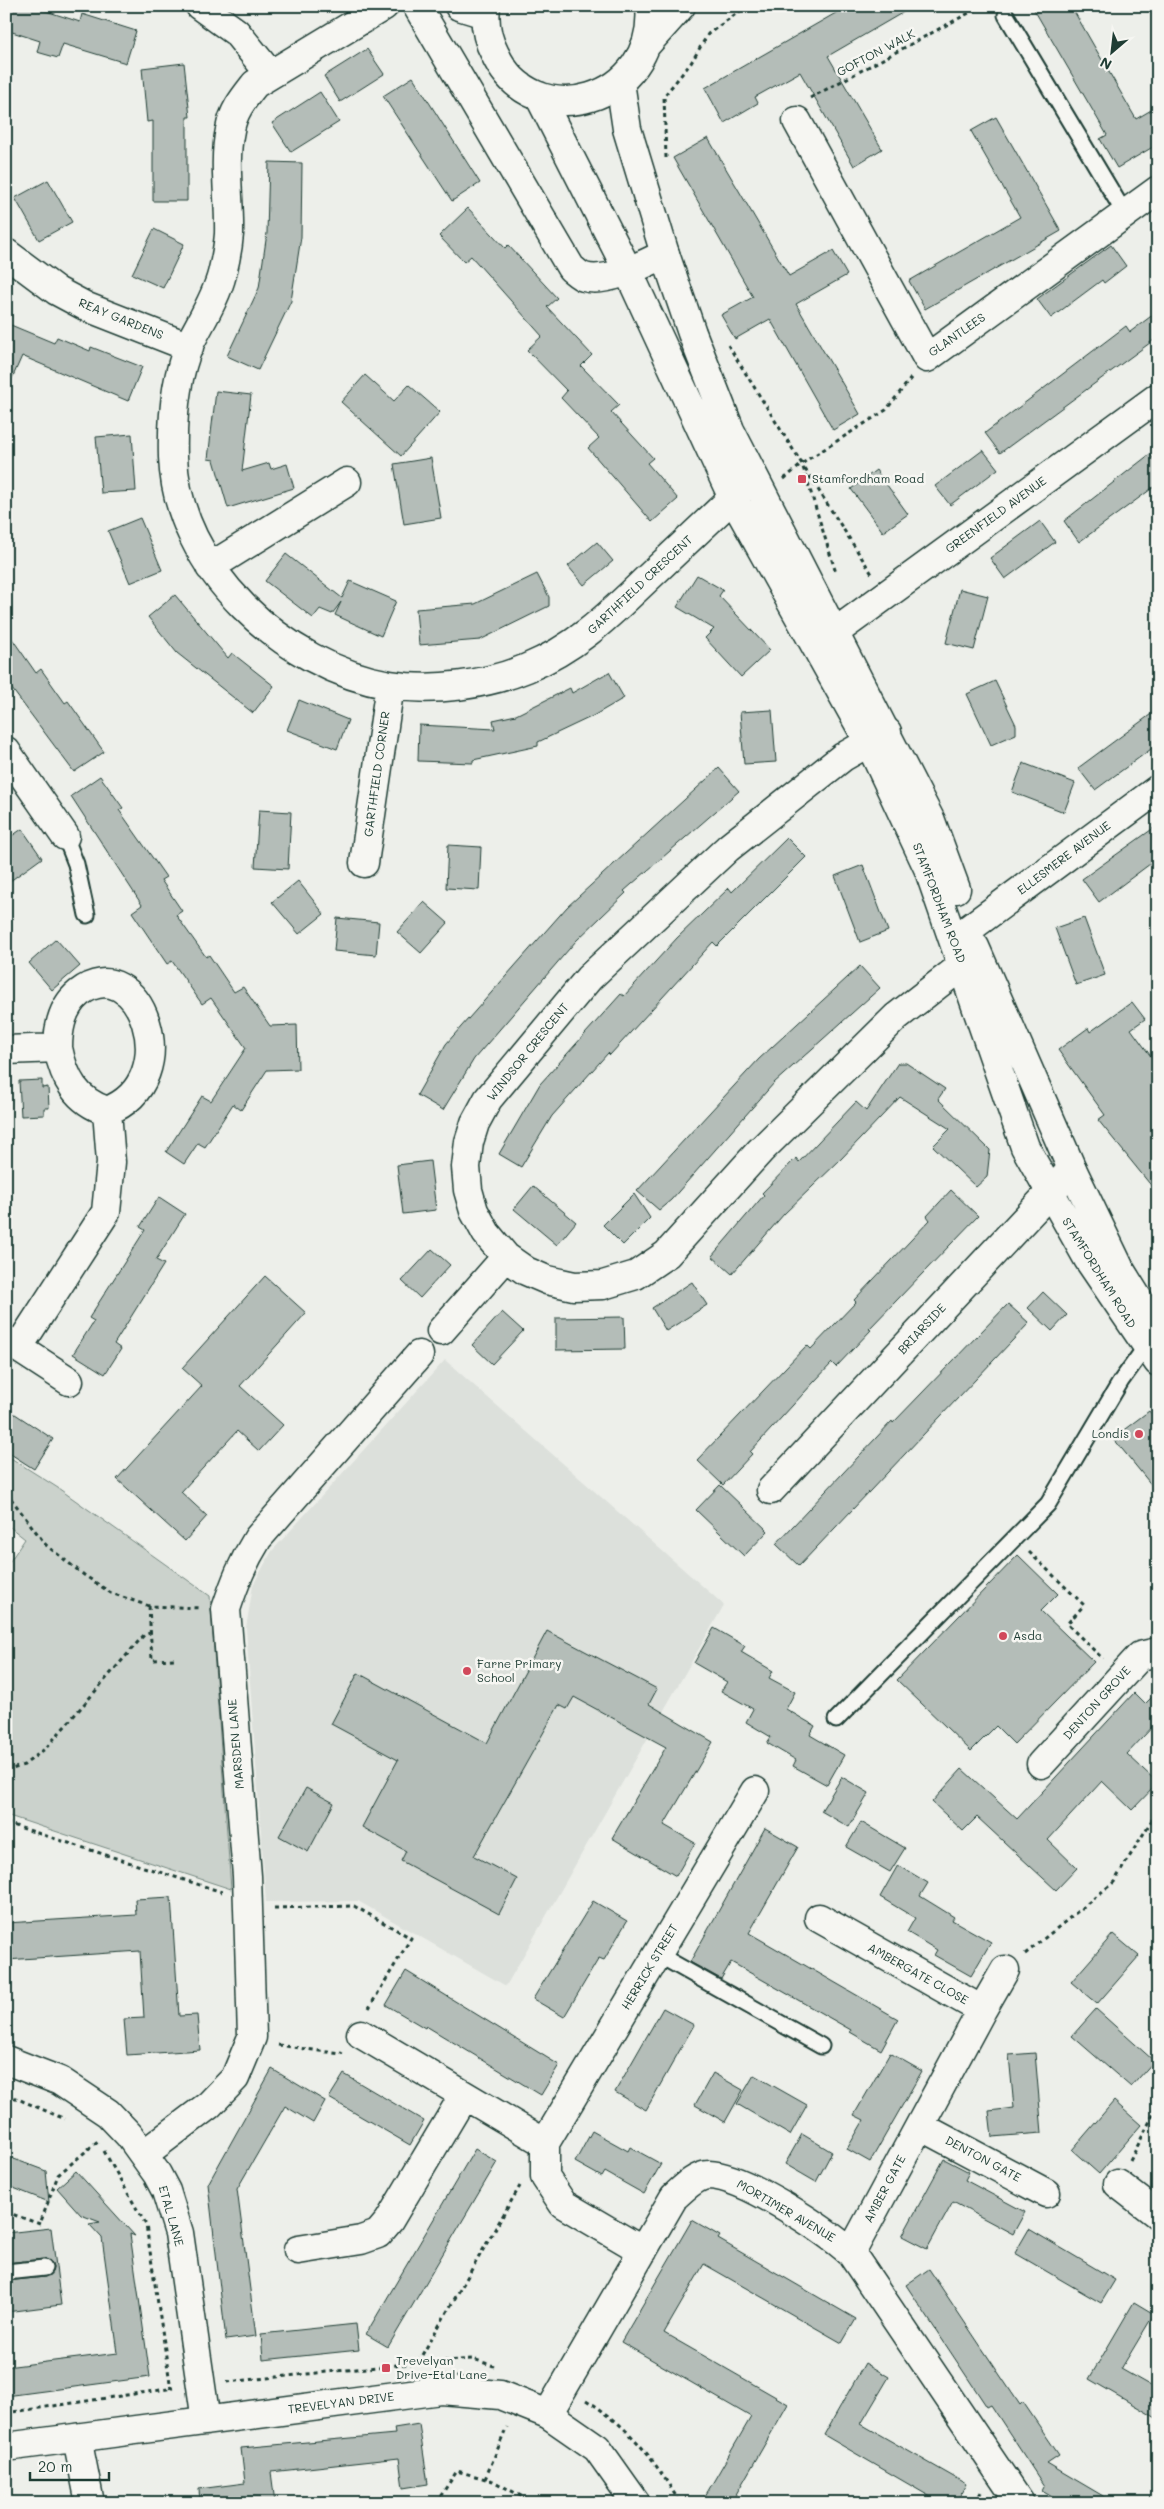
<svg xmlns="http://www.w3.org/2000/svg" width="1164" height="2509" font-family="Mali,sans-serif">
<style>
.built{fill:#dce0db}
.green{fill:#cbd2cc;stroke:#758880}
.building{fill:#b4bdb8;stroke:#1f3d34}
.lines{fill:none;stroke-linecap:round;stroke-linejoin:round}
.lane-casing{stroke:#1f3d34;stroke-width:19}
.street-casing{stroke:#1f3d34;stroke-width:31}
.secondary-casing{stroke:#1f3d34;stroke-width:31}
.path{stroke:#1f3d34;stroke-width:3;stroke-dasharray:4 4;stroke-linecap:butt}
.lane{stroke:#f6f6f2;stroke-width:15}
.street{stroke:#f6f6f2;stroke-width:28}
.secondary{stroke:#f6f6f2;stroke-width:28}
.poi-dot{fill:#d1495b;stroke:#f6f6f2;stroke-width:2}
.labels{text-anchor:middle;stroke-width:5;stroke-linejoin:round;paint-order:stroke}
.street-label{font-size:12px;fill:#1f3d34;stroke:#f6f6f2}
.poi-label{font-size:12px;fill:#1f3d34;stroke:#f6f6f2;text-anchor:start}
</style>
<rect width="100%" height="100%" fill="#edefea"/>
<filter id="ink" filterUnits="userSpaceOnUse"><feTurbulence type="fractalNoise" baseFrequency=".02" numOctaves="2"/><feDisplacementMap in="SourceGraphic" scale="10" xChannelSelector="R" yChannelSelector="G"/><feConvolveMatrix kernelMatrix="1 2 1 2 8 2 1 2 1" color-interpolation-filters="sRGB"/></filter>
<g filter="url(#ink)">
<!-- built -->
<path class="built" d="M445 1360 724 1605 506 1986 358 1901 266 1902 246 1628 253 1585 272 1551Z"/>
<!-- green -->
<path class="green" d="M6 1455 58 1488 210 1596 231 1889 6 1815V1567L25 1539 6 1524Z"/>
<!-- building -->
<path class="building" d="M6 6H30L80 22 82 14 136 31 126 63 63 44 58 58 37 52 40 41 6 30Z
M848 6H914L828 56 882 149 854 166 800 72 755 97 758 103 724 123 705 88Z
M1032 6H1071L1136 119 1158 106V144L1117 168 1100 139 1107 135Z
M367 49 384 74 340 102 324 76Z
M184 63 190 117H187V201H153V121L147 122 142 68Z
M413 77 480 183 452 201 383 96Z
M320 92 339 122 291 152 272 123Z
M996 117 1061 231 925 309 909 281 1020 217 971 131Z
M708 138 789 276 833 251 847 275 796 304 860 414 833 430 770 319 735 339 721 315 753 297 673 158Z
M269 162 302 163 301 237 291 301 258 370 227 356 259 288 267 233Z
M48 180 72 222 39 240 15 198Z
M468 208 505 248 508 245 557 298 547 307 592 355 581 366 619 405 611 412 653 458 647 463 678 499 652 522 588 448 599 438 561 398 567 391 527 350 542 336 471 256 464 262 439 236Z
M154 229 184 244 163 288 132 274Z
M1111 245 1126 266 1104 283 1102 280 1051 318 1037 299Z
M1158 311V337L1000 453 985 433 1126 326 1130 332Z
M6 323 54 343 57 337 90 351 91 347 142 367 128 401 22 356 6 392Z
M365 375 394 401 409 385 440 412 401 456 341 402Z
M216 391 251 395 242 471 269 463 271 469 287 464 294 488 228 508 214 460 208 459Z
M132 434 136 491 101 493 96 437Z
M983 450 998 469 950 505 935 486Z
M1150 454 1158 465V484L1079 542 1064 521Z
M431 458 441 518 404 524 394 464Z
M876 470 908 514 883 532 851 489Z
M140 518 162 570 130 583 108 531Z
M1040 521 1055 542 1005 579 990 558Z
M597 542 613 561 584 585 568 566Z
M286 554 342 598 350 581 396 601 381 636 335 615 341 602 332 614 320 609 313 618 265 581Z
M537 574 549 597V606L480 640 419 645 416 609 475 604Z
M697 575 723 590 719 596 770 650 741 677 705 638 714 629 677 607Z
M960 589 988 596 974 650 946 643Z
M175 595 228 658 232 653 274 686 253 713 177 653 148 617Z
M6 630 36 673 41 669 65 703 68 701 104 752 74 772 6 681Z
M609 672 624 698 593 716 538 742V746L473 760V763L418 761 419 725 495 729 493 720 516 715 570 688 572 693Z
M995 681 1016 725V734L991 745 967 694Z
M299 700 348 720 337 749 287 730Z
M1158 709V744L1095 790 1078 768Z
M772 710 776 762 744 764 740 712Z
M1023 763 1075 783 1064 812 1012 792Z
M719 768 739 791 624 891 626 893 576 941 474 1059 443 1110 417 1095 446 1044 567 907Z
M100 776 123 808 119 810 166 877 161 880 182 911 176 915 206 957 209 955 234 992 243 987 270 1026 297 1025 298 1069 267 1070 241 1110 233 1104 205 1147 198 1143 184 1164 166 1152 202 1096 211 1101 246 1048 211 998 202 1004 172 961 167 964 132 912 142 905 71 796Z
M259 810 291 812 288 869 255 867Z
M1158 825V858L1099 902 1082 879Z
M22 829 42 858 6 884V840Z
M787 838 806 857 717 946 713 942 610 1055 608 1053 552 1116 521 1167 499 1154 540 1084 621 994 624 996 677 938 729 888 732 892Z
M448 845 481 847 479 890 446 888Z
M863 865 888 931 860 942 835 876Z
M298 881 324 914 299 934 272 902Z
M424 902 448 923 421 953 397 932Z
M337 918 379 922 376 955 334 951Z
M1084 918 1105 975 1076 985 1055 928Z
M56 939 80 966 52 990 29 963Z
M860 966 880 988 774 1083 671 1200 659 1210 637 1191 759 1059Z
M1132 1002 1145 1019 1131 1029 1158 1066V1194L1098 1120 1105 1115 1058 1050 1088 1028 1090 1032Z
M898 1063H906L945 1089 938 1099 990 1150 987 1177 976 1187 933 1146 950 1129 900 1097 841 1159 784 1214 732 1274 712 1256 764 1195 762 1193 796 1158 799 1162 856 1102 866 1111Z
M42 1080V1088L48 1087 49 1108H44V1115L21 1116 19 1081Z
M430 1161 436 1210 403 1214 397 1165Z
M533 1186 576 1222 557 1245 514 1209Z
M951 1190 978 1216 869 1329 871 1330 836 1367 832 1363 814 1382 750 1452 752 1454 723 1485 697 1460 807 1345 811 1349 856 1302 854 1300 930 1220 927 1216Z
M634 1194 650 1218 623 1245 603 1225Z
M159 1197 185 1214 156 1260 164 1264 114 1344 121 1349 105 1374 73 1354 94 1321 89 1318 145 1230 140 1227Z
M432 1249 450 1265 420 1298 402 1281Z
M265 1276 306 1313 240 1386 283 1425 259 1451 237 1431 181 1492 207 1516 185 1541 117 1479 202 1386 182 1368Z
M692 1282 707 1305 666 1331 652 1308Z
M1043 1292 1067 1315 1052 1331 1028 1308Z
M1008 1304 1029 1323 799 1566 776 1544 892 1421 893 1423Z
M502 1312 523 1331 492 1364 472 1345Z
M624 1317 625 1349 556 1350V1318Z
M6 1408 53 1439 34 1469 6 1451Z
M1149 1411 1158 1422V1493L1113 1438Z
M720 1485 768 1531 744 1556 696 1510Z
M1018 1555 1058 1594 1041 1611 1094 1662 1014 1744 996 1726 971 1751 897 1680Z
M714 1628 745 1646 741 1652 773 1671 769 1678 795 1692 786 1709 815 1726 810 1735 844 1755 827 1785 793 1766 796 1760 767 1743 771 1737 746 1722 753 1709 721 1691 727 1682 694 1663Z
M547 1631 657 1689 649 1704 713 1742 664 1825 695 1843 676 1876 612 1838 666 1747 574 1697 567 1709 559 1705 474 1856 517 1879 499 1914 401 1861 406 1851 362 1827 398 1760 331 1724 358 1673 487 1743Z
M1158 1691V1721L1127 1754 1158 1783 1132 1810 1102 1781 1048 1840 1077 1868 1056 1890 977 1817 963 1831 932 1802 962 1769 1017 1819 1134 1693 1145 1704Z
M842 1777 869 1793 849 1827 821 1811Z
M306 1788 334 1803 308 1852 279 1836Z
M861 1822 905 1848 890 1872 846 1847Z
M765 1828 798 1847 749 1933 898 2019 881 2050 850 2032 851 2030 731 1962 721 1979 690 1962Z
M898 1865 928 1883 920 1896 954 1917 952 1920 991 1942 971 1976 934 1955 937 1950 907 1932 915 1918 880 1897Z
M171 1897 179 2016 197 2015 200 2050 127 2055 124 2019 144 2018 140 1951 6 1960V1923L136 1915 135 1899Z
M593 1901 627 1921 604 1960 599 1958 564 2017 533 1999Z
M1113 1934 1139 1956 1097 2004 1071 1982Z
M406 1971 559 2065 541 2095 426 2026 425 2028 386 2005Z
M663 2008 694 2025 646 2110 615 2092Z
M1096 2009 1154 2061 1131 2087 1072 2036Z
M890 2053 922 2071 870 2162 847 2149 864 2120 854 2115Z
M1035 2053 1042 2133 992 2137 989 2111 1014 2108 1009 2055Z
M272 2069 325 2101 313 2123 285 2106 237 2189 256 2336 226 2340 208 2184Z
M713 2073 743 2090 725 2122 695 2105Z
M344 2074 424 2121 410 2145 329 2098Z
M754 2075 807 2105 790 2135 737 2104Z
M1114 2101 1141 2125 1099 2174 1072 2150Z
M592 2131 628 2151 630 2147 661 2164 644 2194 605 2172 602 2177 575 2162Z
M802 2134 832 2152 816 2182 785 2164Z
M475 2149 497 2162 388 2347 366 2334Z
M6 2156 46 2171 49 2202 6 2185Z
M944 2159 969 2172 965 2180 1025 2212 1013 2234 953 2202 927 2249 902 2236Z
M76 2171 135 2236 130 2234 150 2377 6 2396V2367L118 2353 102 2238 89 2224 100 2222 81 2215 57 2188Z
M692 2220 720 2236 718 2239 856 2319 842 2343 704 2264 664 2333 788 2404 731 2503H701L751 2417 621 2342Z
M51 2228 61 2305 6 2312V2281L45 2277 52 2272 53 2268 51 2262 44 2259 6 2263V2233Z
M1029 2229 1115 2280 1101 2303 1015 2253Z
M929 2269 1020 2405 1023 2402 1059 2455 1047 2463 1115 2503H1064L1042 2490 1044 2486 991 2405 987 2407 906 2285Z
M1134 2302 1154 2314 1121 2369 1158 2390V2419L1089 2379Z
M356 2324 359 2350 263 2360 261 2334Z
M865 2363 889 2377 861 2424 966 2484 956 2503H941L824 2435Z
M419 2424 428 2484 403 2488 399 2458 271 2472 275 2503H200L199 2489 245 2483 241 2448 395 2434 394 2428Z"/>
<g class="lines">
<!-- lane casing -->
<g class="lane-casing">
<path id="lane" d="M1006 15 1125 214
M65 836 76 864 87 915
M836 1720 1048 1504 1121 1381 1149 1342
M657 1954 821 2046
M6 2272 44 2268"/>
</g>
<!-- street casing -->
<g class="street-casing">
<path id="street" d="M200 6 236 32 270 74
M384 6 255 84C244 98 233 111 230 130 223 163 230 200 229 234 228 247 225 262 222 274 216 298 201 321 190 343 175 378 172 420 173 457 177 569 284 667 390 685 434 692 486 685 527 668 579 647 613 611 652 574 684 544 717 513 749 482
M417 6 571 268C575 271 580 276 584 277 607 284 644 264 665 254
M459 6 485 14
M797 121 927 358 1158 190
M6 253 57 291 87 307 189 347
M210 567 347 482
M834 633 1158 397
M887 732 843 757 728 848 589 978 488 1099 475 1123 469 1142 466 1167 468 1190 474 1211 486 1233 506 1257 526 1271 547 1280 574 1286 603 1285 636 1275 667 1254 760 1151 896 1017 977 954
M6 751 65 836
M364 863 390 685
M970 928 1158 789
M58 1048C58 1028 63 1006 79 993 138 946 189 1080 107 1111
M6 1050 58 1048C64 1078 76 1101 107 1111L111 1162 106 1212 18 1348
M441 1331 506 1257
M6 1340 69 1381
M771 1490 1072 1169
M1041 1764 1140 1656 1158 1652
M819 1918 982 2010 851 2253
M982 2010 1005 1970
M361 2034 545 2143
M920 2126 1046 2193
M144 2154 209 2105 235 2078 252 2037 247 1876 226 1609C235 1582 243 1562 258 1538L419 1355
M1118 2184 1158 2215
M298 2250 361 2240 378 2234 389 2221 464 2095
M643 2251 563 2204 545 2177V2143L755 1791
M548 2414 674 2197C682 2190 696 2175 709 2175 744 2176 824 2229 851 2253L1020 2503
M77 2438 90 2503"/>
</g>
<!-- secondary casing -->
<g class="secondary-casing">
<path id="secondary" d="M486 6C484 23 487 39 495 54 533 138 659 101 650 6
M647 44 681 6
M620 82 627 129 665 254 692 333 730 430 931 821 956 889
M539 96 628 271 733 498 869 742 928 868 1025 1147 1088 1259 1158 1362
M975 947 1072 1169 1121 1271 1158 1331
M6 2060 60 2081 108 2113 129 2135 157 2174 166 2191 179 2233 206 2421
M6 2447 441 2390 500 2395 548 2414 597 2448 636 2503"/>
</g>
<!-- path -->
<path class="path" d="M810 98 982 6
M666 158 664 96 691 63 708 34 747 6
M728 345 802 464 836 573
M805 469 872 574
M784 479 807 460 886 410 911 378
M6 1492 46 1545 84 1575 111 1593 149 1606 201 1608
M1029 1552 1084 1605 1067 1624 1103 1659
M149 1606 152 1660 175 1659
M6 1771 24 1765 46 1748 144 1635 150 1633
M6 1823 222 1892
M274 1908 354 1906 411 1938 369 2008
M1025 1954 1114 1882 1158 1810
M278 2045 341 2054 342 2052
M6 2094 65 2119
M104 2151 146 2225 171 2389
M1130 2161 1158 2105
M6 2212 40 2224 58 2175 99 2140
M444 2361 473 2359 494 2366
M418 2362 520 2186
M227 2382 427 2362
M586 2400C630 2427 654 2459 680 2503
M6 2413 174 2388
M485 2479 507 2427
M436 2503 457 2471 493 2481 534 2503
M976 2503 981 2492"/>
<!-- lane -->
<use href="#lane" class="lane"/>
<!-- street -->
<use href="#street" class="street"/>
<!-- secondary -->
<use href="#secondary" class="secondary"/>
</g>
</g>
<!-- markers -->
<g class="poi-dot">
<rect x="797" y="474" width="10" height="10" rx="2.5"/>
<circle cx="1139" cy="1434" r="5"/>
<circle cx="1003" cy="1636" r="5"/>
<circle cx="467" cy="1671" r="5"/>
<rect x="381" y="2363" width="10" height="10" rx="2.5"/>
</g>
<g class="labels">
<!-- street labels -->
<g class="street-label">
<text transform="translate(876 53) rotate(-28)" y="4">GOFTON WALK</text>
<text transform="translate(121 319) rotate(22)" y="4">REAY GARDENS</text>
<text transform="translate(957 335) rotate(-35)" y="4">GLANTLEES</text>
<text transform="translate(996 515) rotate(-36)" y="4">GREENFIELD AVENUE</text>
<text transform="translate(640 585) rotate(-43)" y="4">GARTHFIELD CRESCENT</text>
<text transform="translate(377 774) rotate(-82)" y="4">GARTHFIELD CORNER</text>
<text transform="translate(1064 858) rotate(-37)" y="4">ELLESMERE AVENUE</text>
<text transform="translate(939 903) rotate(69)" y="4">STAMFORDHAM ROAD</text>
<text transform="translate(528 1052) rotate(-51)" y="4">WINDSOR CRESCENT</text>
<text transform="translate(1099 1273) rotate(58)" y="4">STAMFORDHAM ROAD</text>
<text transform="translate(922 1329) rotate(-47)" y="4">BRIARSIDE</text>
<text transform="translate(1097 1703) rotate(-48)" y="4">DENTON GROVE</text>
<text transform="translate(236 1744) rotate(-95)" y="4">MARSDEN LANE</text>
<text transform="translate(650 1967) rotate(-59)" y="4">HERRICK STREET</text>
<text transform="translate(918 1974) rotate(29)" y="4">AMBERGATE CLOSE</text>
<text transform="translate(983 2159) rotate(28)" y="4">DENTON GATE</text>
<text transform="translate(885 2189) rotate(-62)" y="4">AMBER GATE</text>
<text transform="translate(786 2211) rotate(30)" y="4">MORTIMER AVENUE</text>
<text transform="translate(171 2216) rotate(74)" y="4">ETAL LANE</text>
<text transform="translate(341 2403) rotate(-7)" y="4">TREVELYAN DRIVE</text>
</g>
<!-- poi labels -->
<g class="poi-label">
<text x="812" y="483">Stamfordham Road</text>
<text x="1129" y="1438" text-anchor="end">Londis</text>
<text x="1013" y="1640">Asda</text>
<text x="477" y="1668">Farne Primary<tspan x="477" dy="14">School</tspan></text>
<text x="396" y="2365">Trevelyan<tspan x="396" dy="14">Drive-Etal Lane</tspan></text>
</g>
</g>
<!-- margin -->
<rect width="1164" height="2509" fill="none" stroke="#f6f6f2" stroke-width="25"/>
<rect x="12" y="12" width="1139" height="2484" fill="none" stroke="#1f3d34" stroke-width="2" filter="url(#ink)"/>
<!-- north arrow -->
<g transform="translate(1112 52) rotate(208)" stroke="#f6f6f2" stroke-width="4" paint-order="stroke">
<path d="M0-4L9 19L0 12L-9 19Z" fill="#1f3d34"/>
<text y="-8" font-size="14" font-weight="bold" text-anchor="middle" fill="#1f3d34">N</text>
</g>
<!-- scale -->
<path d="M30 2472v8h79v-8" fill="none" stroke="#1f3d34" stroke-width="2.5"/>
<text x="38" y="2472" font-size="15" fill="#1f3d34" stroke="#f6f6f2" stroke-width="4" paint-order="stroke">20 m</text>
</svg>
